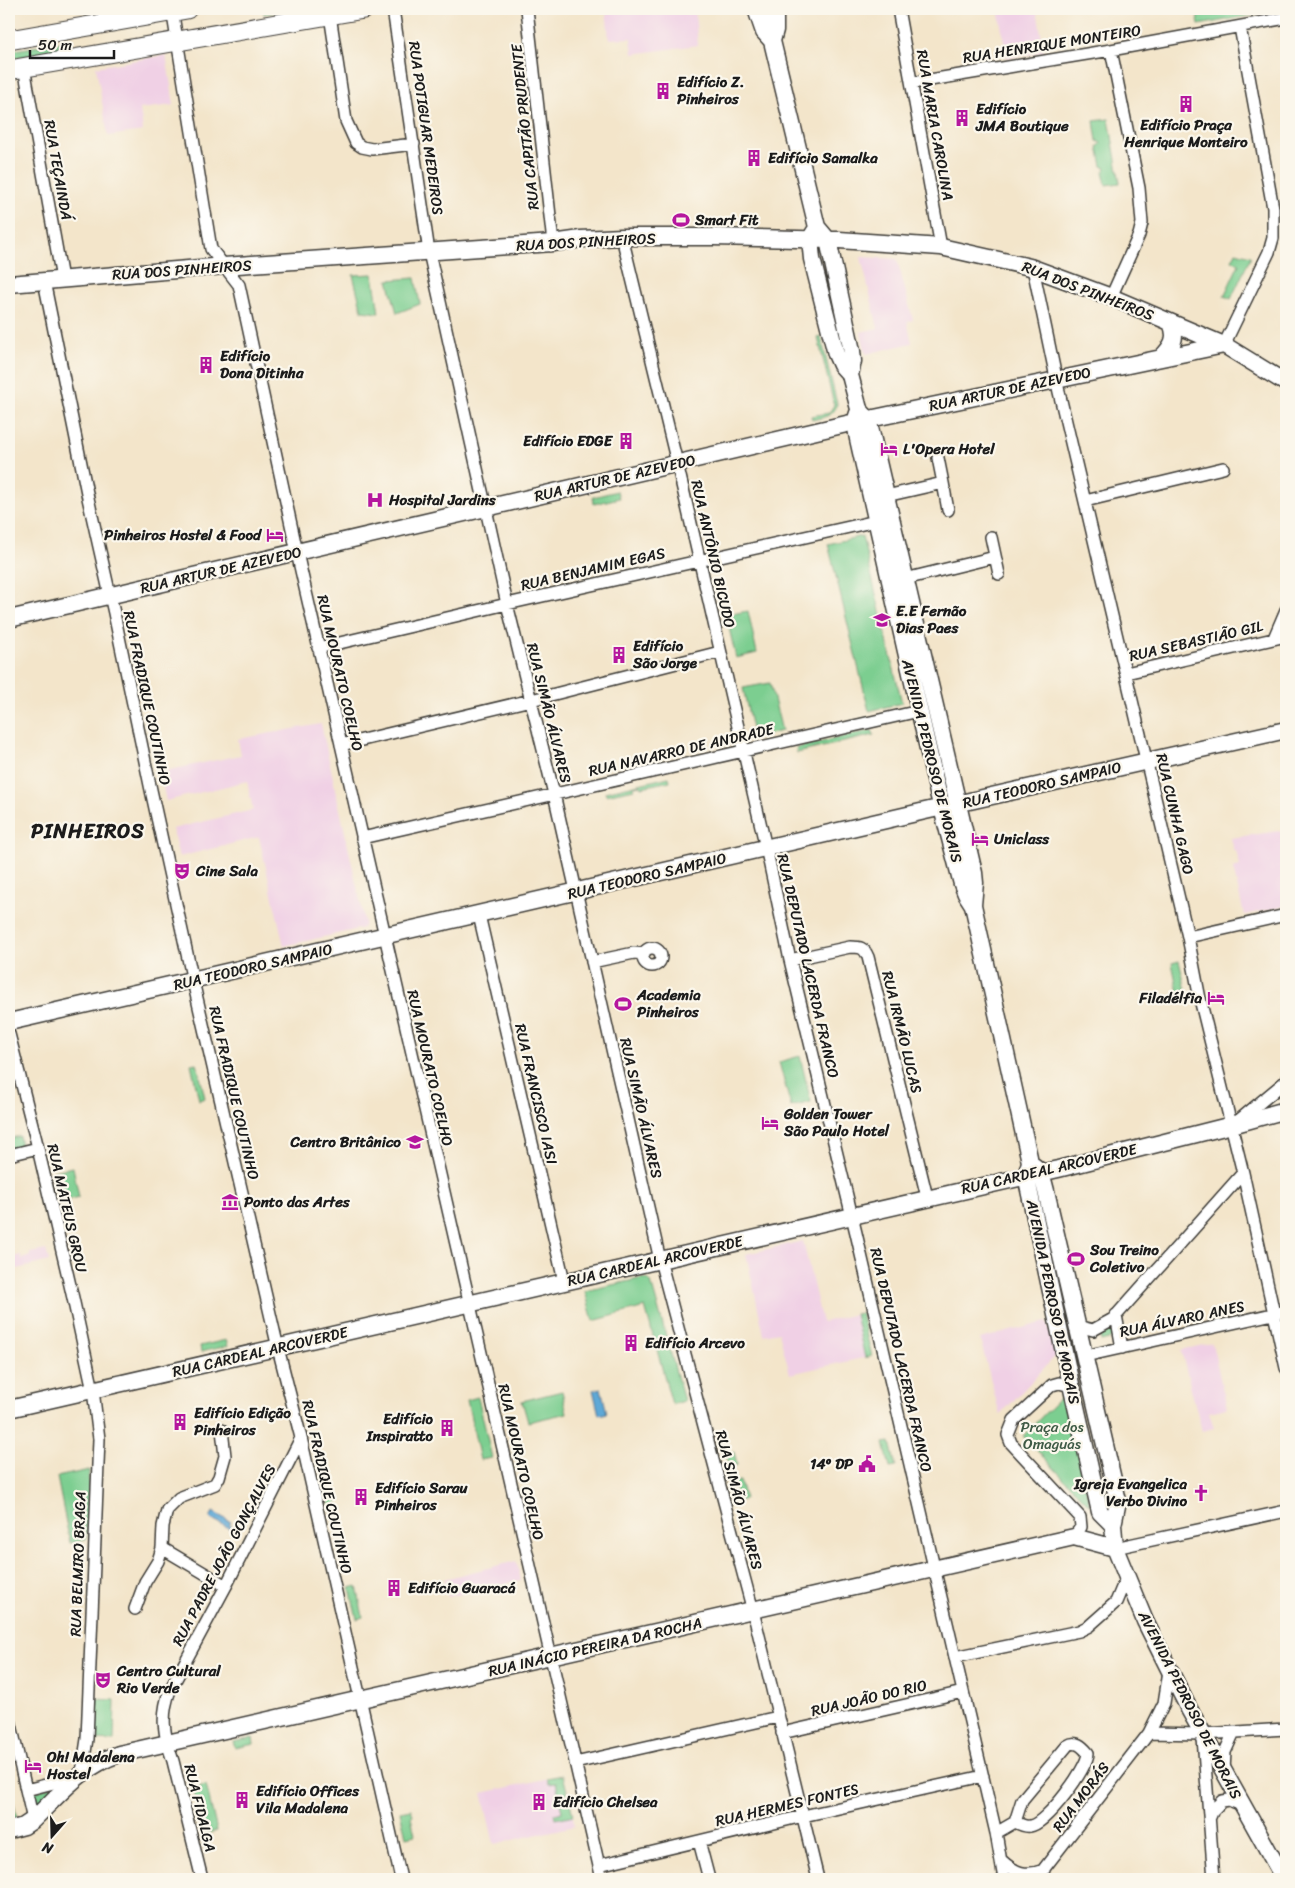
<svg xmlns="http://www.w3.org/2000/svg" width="1295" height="1888" font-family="Sriracha,sans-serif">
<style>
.built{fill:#f0d0e5}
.green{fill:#7cce90;stroke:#4c7556}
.water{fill:#5ea8d6;stroke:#3d6279}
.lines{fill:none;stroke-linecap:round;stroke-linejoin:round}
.street-casing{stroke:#3c3a36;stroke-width:14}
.secondary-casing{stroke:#3c3a36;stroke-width:19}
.primary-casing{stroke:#3c3a36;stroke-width:21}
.street{stroke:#fff;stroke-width:11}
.secondary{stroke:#fff;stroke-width:16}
.primary{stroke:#fff;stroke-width:19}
.labels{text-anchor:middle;stroke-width:4.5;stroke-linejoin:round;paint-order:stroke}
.street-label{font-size:15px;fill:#1c1c1c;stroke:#fbf7ec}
.poi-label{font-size:15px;font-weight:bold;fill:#1c1c1c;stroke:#fbf7ec;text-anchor:start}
.park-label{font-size:15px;fill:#3e5a45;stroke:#fbf7ec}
.district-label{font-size:20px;font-weight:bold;letter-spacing:1px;fill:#1c1c1c;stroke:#fbf7ec}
</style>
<rect width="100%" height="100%" fill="#fbf7ec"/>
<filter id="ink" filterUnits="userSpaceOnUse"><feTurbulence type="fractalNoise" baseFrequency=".02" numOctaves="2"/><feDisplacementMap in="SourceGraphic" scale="10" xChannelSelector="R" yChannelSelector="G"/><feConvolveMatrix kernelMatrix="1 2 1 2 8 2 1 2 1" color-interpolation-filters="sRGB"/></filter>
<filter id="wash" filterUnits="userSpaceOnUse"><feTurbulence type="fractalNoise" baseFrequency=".0096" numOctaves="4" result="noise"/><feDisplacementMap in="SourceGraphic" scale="20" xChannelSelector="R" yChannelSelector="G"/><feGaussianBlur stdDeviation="1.12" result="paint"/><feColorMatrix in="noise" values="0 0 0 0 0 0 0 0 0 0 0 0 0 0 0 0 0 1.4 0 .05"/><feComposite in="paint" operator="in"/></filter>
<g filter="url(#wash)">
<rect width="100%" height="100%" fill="#f3e5ca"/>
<!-- built -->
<path class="built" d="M606 9H705L701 12 695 13 698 45 633 54 631 38 609 39Z
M998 9H1037L1044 52 1007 58Z
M166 55 174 105 140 109 143 131 108 136 96 67Z
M861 257 897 259 913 320 907 322 912 343 866 354 861 332 878 328Z
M321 724 365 923 363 928 284 946 259 837 179 857 172 829 253 810 247 781 166 801 160 772 241 755 238 739Z
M1286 830V906L1244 915 1233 868 1240 866 1236 850H1234L1231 838Z
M803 1241 822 1322 861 1313 872 1356 790 1374 779 1332 764 1335 746 1254Z
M46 1250 49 1261 9 1271V1258L21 1255 22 1259 30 1256V1253Z
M1046 1322 1060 1351 1000 1415 980 1339Z
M1212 1343 1227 1408 1209 1412 1214 1428 1202 1431 1181 1350Z
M516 1561 521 1580 448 1597 444 1579Z
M563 1775 575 1826 494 1844 482 1793Z"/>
<!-- green -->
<path class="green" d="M263 9H298L264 14Z
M1196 9H1286L1199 25Z
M69 41 71 48 9 59V51Z
M1109 119 1120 183 1106 185 1103 172 1106 168 1102 166 1098 147 1101 143 1097 141 1094 121Z
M1236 252 1251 256 1231 299 1224 296 1239 264 1232 260Z
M373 274 379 313 362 311 353 275Z
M415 278 420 304 397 313 388 280Z
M821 337 837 404C834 417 823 417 812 420L811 416 829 413 834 405 818 338Z
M617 491 619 498 594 504 593 497Z
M862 536 902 703 869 711 828 544Z
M748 611 757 653 736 658 726 615Z
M770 683 782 731 754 738 743 688Z
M872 730 874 735 797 753 796 748Z
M669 777 670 781 642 787 641 785 634 786V789L606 795 605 792Z
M1179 961 1186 990 1178 992 1172 963Z
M800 1056 811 1102 791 1107 779 1062Z
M197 1063 205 1098 199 1100 191 1064Z
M19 1136 22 1150 9 1153V1139Z
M73 1167 79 1197 61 1202 54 1171Z
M643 1278 648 1279 651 1282 684 1401 672 1404 645 1307 593 1321 585 1291Z
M861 1313 872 1356 865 1358 855 1314Z
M1114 1329 1116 1337 1101 1341 1098 1330Z
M226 1340 228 1346 201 1352 200 1346Z
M1063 1389 1090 1506 1023 1436 1059 1399Z
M562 1391 567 1413 528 1422 522 1401Z
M478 1397 492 1458 480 1460 467 1400Z
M890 1442 896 1467 890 1468 884 1443Z
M734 1452 737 1465 729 1467 726 1454Z
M89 1470 86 1540 70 1543 57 1477Z
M329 1471 345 1535 338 1537 322 1472Z
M740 1481 745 1499 738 1501 733 1482Z
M357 1586 363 1617 357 1619 350 1588Z
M94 1699 115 1700 114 1741 93 1740Z
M253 1738 254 1744 235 1748 233 1742Z
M563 1775 573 1815 556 1819 555 1814 562 1812 556 1783 549 1784 547 1778Z
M9 1781 17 1818 9 1820Z
M66 1782 36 1811 31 1793Z
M206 1785 217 1831 204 1834 193 1788Z
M411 1809 413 1815 411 1817 415 1835 406 1837 400 1811Z"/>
<!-- water -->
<path class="water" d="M601 1388 607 1413 599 1415 593 1390Z
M213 1512 231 1522 229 1525 232 1526 231 1529 210 1518Z"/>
</g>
<g filter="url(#ink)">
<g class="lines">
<!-- street casing -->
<g class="street-casing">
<path id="street" d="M172 9 211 249 239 285 300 566 602 1879
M393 9 429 252 507 604 554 794 660 1260 753 1611 818 1879
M527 9 553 243
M898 9 941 247
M330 15 346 121 356 143 362 147 372 149 414 144
M1111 50 1139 188 1142 223 1139 235 1111 297
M24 67 62 279
M912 83 1111 50 1286 18
M622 237 677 463 769 861 790 960 856 1233 996 1833 1004 1879
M1033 268 1059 392 1188 937 1200 999 1243 1173 1286 1368
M44 281 88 498 114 613 151 790 193 981 278 1348 301 1438 401 1879
M1224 345 1269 252 1273 238V208L1240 27
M938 458 943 483
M886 496 943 483 948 510
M1085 501 1223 468
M991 537 999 574
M905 579 995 557
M1274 638 1286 610
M318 648 507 604 876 521
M1126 673 1286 636
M341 745 531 700 720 652
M362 838 919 711
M479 915 564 1281
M1188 937 1286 915
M643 957a9 9 0 1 1 18 0a9 9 0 1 1-18 0Z
M790 960 850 947C860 947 864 947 868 957L927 1197
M592 962 634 953 644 954
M9 1034 36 1140 73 1298 93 1390 99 1439 87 1739 82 1772
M1238 1121 1286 1081
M9 1155 38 1148
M1116 1315 1122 1348
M1077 1326 1093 1330 1113 1319 1243 1173
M1085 1356 1286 1311
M1071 1386 1059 1383 1052 1385 1014 1420 1008 1435 1011 1443 1080 1517 1081 1527 1074 1537
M222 1430 225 1456 219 1477 215 1484 179 1498 167 1510 163 1526 162 1548 226 1586
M1115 1548 1286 1511
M135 1609 145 1582 158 1561 162 1548
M955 1657 1079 1631 1089 1626 1116 1602 1127 1576
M9 1716 33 1820
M782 1733 963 1692
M1149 1733 1203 1734 1286 1729
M1203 1738 1214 1879
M575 1763 778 1717
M1224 1771 1225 1752 1234 1732
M26 1790 77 1777
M1210 1817 1213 1810 1222 1801 1229 1800 1242 1805
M996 1833 1015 1822 1022 1800 1067 1746C1076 1740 1082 1746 1088 1753 1088 1768 1046 1824 1030 1826 1025 1827 1019 1824 1015 1822
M699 1841 709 1879
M1001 1860C1015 1873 1026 1877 1044 1870
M599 1865 803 1816 983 1776
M202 1879 173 1761C164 1735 160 1717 170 1690L226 1586 301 1438
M1036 1879 1149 1733 1164 1703 1169 1671"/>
</g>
<!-- secondary casing -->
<g class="secondary-casing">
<path id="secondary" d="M756 9 764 32 772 41 817 227 828 240 852 351 853 361 850 375 859 409 868 419 872 436 974 873 975 883 973 905 1029 1157 1030 1162 1026 1176 1072 1389 1100 1512 1113 1525
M772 41 775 30V9
M815 231 810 239 812 259 836 354 841 365 850 375
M9 284 224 266 553 243 581 239 622 237H713L839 240 941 247 1030 267 1111 297 1224 345 1286 383
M1161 358C1172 347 1178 338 1171 323
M858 413 855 422 858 439 938 793 962 884 966 894 973 905
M9 619 855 422 1224 345
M9 1022 925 811 1286 730
M1034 1166 1041 1172 1046 1191 1118 1501 1113 1525 1115 1548 1145 1621 1189 1709 1284 1879
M9 1409 1058 1169 1232 1125 1286 1110
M9 1830 24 1826 33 1820C61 1793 81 1767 119 1754L1074 1537 1115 1548"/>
</g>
<!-- primary casing -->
<g class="primary-casing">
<path id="primary" d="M9 40 187 9
M9 70 364 9"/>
</g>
<!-- street -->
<use href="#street" class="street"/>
<!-- secondary -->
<use href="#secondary" class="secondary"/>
<!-- primary -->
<use href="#primary" class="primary"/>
</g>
</g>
<!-- icons -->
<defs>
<g id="building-bare" transform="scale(1.35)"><path d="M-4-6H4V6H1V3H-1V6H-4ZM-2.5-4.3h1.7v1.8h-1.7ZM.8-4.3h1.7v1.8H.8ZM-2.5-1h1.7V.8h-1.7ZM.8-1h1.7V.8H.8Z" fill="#b5179e" stroke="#fbf7ec" stroke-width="2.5" paint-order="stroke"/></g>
<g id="stadium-bare" transform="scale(1.35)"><path d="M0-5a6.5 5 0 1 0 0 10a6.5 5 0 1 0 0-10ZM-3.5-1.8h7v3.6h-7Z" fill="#b5179e" stroke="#fbf7ec" stroke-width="2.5" paint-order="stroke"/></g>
<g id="hotel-bare" transform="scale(1.35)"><path d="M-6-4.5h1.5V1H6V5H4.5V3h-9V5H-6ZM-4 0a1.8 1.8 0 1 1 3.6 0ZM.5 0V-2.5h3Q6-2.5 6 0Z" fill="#b5179e" stroke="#fbf7ec" stroke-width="2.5" paint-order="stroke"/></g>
<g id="hospital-bare" transform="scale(1.35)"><path d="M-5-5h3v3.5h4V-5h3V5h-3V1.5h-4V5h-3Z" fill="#b5179e" stroke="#fbf7ec" stroke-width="2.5" paint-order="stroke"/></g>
<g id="school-bare" transform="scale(1.35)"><path d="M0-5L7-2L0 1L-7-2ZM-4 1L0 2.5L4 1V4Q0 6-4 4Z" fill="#b5179e" stroke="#fbf7ec" stroke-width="2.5" paint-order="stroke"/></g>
<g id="theatre-bare" transform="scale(1.35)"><path d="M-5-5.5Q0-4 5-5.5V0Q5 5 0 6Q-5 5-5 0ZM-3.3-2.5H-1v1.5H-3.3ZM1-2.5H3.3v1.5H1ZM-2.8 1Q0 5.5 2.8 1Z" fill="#b5179e" stroke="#fbf7ec" stroke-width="2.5" paint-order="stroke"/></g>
<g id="museum-bare" transform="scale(1.35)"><path d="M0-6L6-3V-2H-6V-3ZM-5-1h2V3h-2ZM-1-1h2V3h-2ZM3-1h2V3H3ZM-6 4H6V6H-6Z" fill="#b5179e" stroke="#fbf7ec" stroke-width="2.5" paint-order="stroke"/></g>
<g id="civic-bare" transform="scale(1.35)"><path d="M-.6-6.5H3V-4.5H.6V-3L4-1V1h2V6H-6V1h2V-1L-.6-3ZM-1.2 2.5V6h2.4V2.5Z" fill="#b5179e" stroke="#fbf7ec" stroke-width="2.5" paint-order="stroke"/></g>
<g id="church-bare" transform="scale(1.35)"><path d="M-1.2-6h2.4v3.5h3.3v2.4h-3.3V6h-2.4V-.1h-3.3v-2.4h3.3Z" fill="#b5179e" stroke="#fbf7ec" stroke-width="2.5" paint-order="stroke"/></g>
</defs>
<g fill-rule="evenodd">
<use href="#building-bare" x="663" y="91"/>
<use href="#building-bare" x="1186" y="104"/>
<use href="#building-bare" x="962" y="118"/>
<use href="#building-bare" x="754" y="158"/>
<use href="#stadium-bare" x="681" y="220"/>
<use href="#building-bare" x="206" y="365"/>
<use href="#building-bare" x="626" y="441"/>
<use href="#hotel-bare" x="889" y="449"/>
<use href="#hospital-bare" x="375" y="500"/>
<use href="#hotel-bare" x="275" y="535"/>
<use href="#school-bare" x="882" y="620"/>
<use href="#building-bare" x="619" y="655"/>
<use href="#hotel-bare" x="980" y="839"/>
<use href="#theatre-bare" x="182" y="871"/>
<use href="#hotel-bare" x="1216" y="998"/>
<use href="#stadium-bare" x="623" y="1004"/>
<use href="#hotel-bare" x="770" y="1123"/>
<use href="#school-bare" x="415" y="1142"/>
<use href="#museum-bare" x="230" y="1202"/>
<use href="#stadium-bare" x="1076" y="1259"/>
<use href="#building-bare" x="631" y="1343"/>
<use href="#building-bare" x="180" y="1422"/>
<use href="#building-bare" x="447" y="1428"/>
<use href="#civic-bare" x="867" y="1464"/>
<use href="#church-bare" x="1201" y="1493"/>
<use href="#building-bare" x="361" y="1497"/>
<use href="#building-bare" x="394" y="1588"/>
<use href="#theatre-bare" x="103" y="1680"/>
<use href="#hotel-bare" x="33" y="1766"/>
<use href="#building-bare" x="242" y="1800"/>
<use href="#building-bare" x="539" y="1802"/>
</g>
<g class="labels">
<!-- street labels -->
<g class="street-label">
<text transform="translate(1052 44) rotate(-9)" y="5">RUA HENRIQUE MONTEIRO</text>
<text transform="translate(935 125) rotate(80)" y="5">RUA MARIA CAROLINA</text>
<text transform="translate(525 127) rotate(-96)" y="5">RUA CAPITÃO PRUDENTE</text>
<text transform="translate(426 128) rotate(82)" y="5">RUA POTIGUAR MEDEIROS</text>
<text transform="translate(58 170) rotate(80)" y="5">RUA TEÇAINDÁ</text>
<text transform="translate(586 242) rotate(-3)" y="5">RUA DOS PINHEIROS</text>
<text transform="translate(182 270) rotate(-4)" y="5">RUA DOS PINHEIROS</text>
<text transform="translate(1088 291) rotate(21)" y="5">RUA DOS PINHEIROS</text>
<text transform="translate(1010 389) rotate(-12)" y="5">RUA ARTUR DE AZEVEDO</text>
<text transform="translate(615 478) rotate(-13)" y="5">RUA ARTUR DE AZEVEDO</text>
<text transform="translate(713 554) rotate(77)" y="5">RUA ANTÔNIO BICUDO</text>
<text transform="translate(593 569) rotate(-13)" y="5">RUA BENJAMIM EGAS</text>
<text transform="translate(221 570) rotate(-13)" y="5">RUA ARTUR DE AZEVEDO</text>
<text transform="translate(1196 641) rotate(-13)" y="5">RUA SEBASTIÃO GIL</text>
<text transform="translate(340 673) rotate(77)" y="5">RUA MOURATO COELHO</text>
<text transform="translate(147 698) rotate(78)" y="5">RUA FRADIQUE COUTINHO</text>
<text transform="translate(549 713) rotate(76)" y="5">RUA SIMÃO ÁLVARES</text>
<text transform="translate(681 750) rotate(-13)" y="5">RUA NAVARRO DE ANDRADE</text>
<text transform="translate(932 761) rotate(76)" y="5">AVENIDA PEDROSO DE MORAIS</text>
<text transform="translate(1042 785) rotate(-13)" y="5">RUA TEODORO SAMPAIO</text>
<text transform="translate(1175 814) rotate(77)" y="5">RUA CUNHA GAGO</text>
<text transform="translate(647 876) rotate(-13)" y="5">RUA TEODORO SAMPAIO</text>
<text transform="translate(808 966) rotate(77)" y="5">RUA DEPUTADO LACERDA FRANCO</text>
<text transform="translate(253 967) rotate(-13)" y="5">RUA TEODORO SAMPAIO</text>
<text transform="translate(902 1032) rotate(76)" y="5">RUA IRMÃO LUCAS</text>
<text transform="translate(430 1068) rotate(77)" y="5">RUA MOURATO COELHO</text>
<text transform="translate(234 1093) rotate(77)" y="5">RUA FRADIQUE COUTINHO</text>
<text transform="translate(536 1094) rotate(77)" y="5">RUA FRANCISCO IASI</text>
<text transform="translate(641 1108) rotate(77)" y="5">RUA SIMÃO ÁLVARES</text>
<text transform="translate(1049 1169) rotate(-13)" y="5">RUA CARDEAL ARCOVERDE</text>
<text transform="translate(67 1208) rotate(77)" y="5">RUA MATEUS GROU</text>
<text transform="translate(655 1261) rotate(-13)" y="5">RUA CARDEAL ARCOVERDE</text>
<text transform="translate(1053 1302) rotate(78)" y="5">AVENIDA PEDROSO DE MORAIS</text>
<text transform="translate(1182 1319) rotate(-12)" y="5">RUA ÁLVARO ANES</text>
<text transform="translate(260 1352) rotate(-13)" y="5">RUA CARDEAL ARCOVERDE</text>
<text transform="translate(901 1360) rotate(77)" y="5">RUA DEPUTADO LACERDA FRANCO</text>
<text transform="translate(521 1462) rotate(77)" y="5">RUA MOURATO COELHO</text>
<text transform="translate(327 1487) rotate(77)" y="5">RUA FRADIQUE COUTINHO</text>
<text transform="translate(739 1500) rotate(75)" y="5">RUA SIMÃO ÁLVARES</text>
<text transform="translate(224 1555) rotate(-62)" y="5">RUA PADRE JOÃO GONÇALVES</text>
<text transform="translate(78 1564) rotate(-88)" y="5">RUA BELMIRO BRAGA</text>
<text transform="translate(595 1647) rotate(-13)" y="5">RUA INÁCIO PEREIRA DA ROCHA</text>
<text transform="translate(869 1698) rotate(-13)" y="5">RUA JOÃO DO RIO</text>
<text transform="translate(1190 1705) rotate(63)" y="5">AVENIDA PEDROSO DE MORAIS</text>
<text transform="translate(1081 1797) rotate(-53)" y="5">RUA MORÁS</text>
<text transform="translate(787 1805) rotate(-13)" y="5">RUA HERMES FONTES</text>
<text transform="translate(200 1808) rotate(76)" y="5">RUA FIDALGA</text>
</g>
<!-- poi labels -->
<g class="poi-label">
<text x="677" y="87">Edifício Z.<tspan x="677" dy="17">Pinheiros</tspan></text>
<text x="976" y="114">Edifício<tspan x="976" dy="17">JMA Boutique</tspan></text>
<text x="1186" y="130" text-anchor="middle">Edifício Praça<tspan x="1186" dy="17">Henrique Monteiro</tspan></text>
<text x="768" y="163">Edifício Samalka</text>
<text x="695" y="225">Smart Fit</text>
<text x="220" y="361">Edifício<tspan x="220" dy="17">Dona Ditinha</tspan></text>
<text x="612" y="446" text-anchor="end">Edifício EDGE</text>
<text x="903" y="454">L'Opera Hotel</text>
<text x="389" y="505">Hospital Jardins</text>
<text x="261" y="540" text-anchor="end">Pinheiros Hostel &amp; Food</text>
<text x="896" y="616">E.E Fernão<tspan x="896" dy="17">Dias Paes</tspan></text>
<text x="633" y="651">Edifício<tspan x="633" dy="17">São Jorge</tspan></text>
<text x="994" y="844">Uniclass</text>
<text x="196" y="876">Cine Sala</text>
<text x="637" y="1000">Academia<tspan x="637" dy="17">Pinheiros</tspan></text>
<text x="1202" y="1003" text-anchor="end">Filadélfia</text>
<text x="784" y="1119">Golden Tower<tspan x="784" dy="17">São Paulo Hotel</tspan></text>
<text x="401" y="1147" text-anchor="end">Centro Britânico</text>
<text x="244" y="1207">Ponto das Artes</text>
<text x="1090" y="1255">Sou Treino<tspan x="1090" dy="17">Coletivo</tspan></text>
<text x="645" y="1348">Edifício Arcevo</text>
<text x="194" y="1418">Edifício Edição<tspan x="194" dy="17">Pinheiros</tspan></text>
<text x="433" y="1424" text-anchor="end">Edifício<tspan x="433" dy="17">Inspiratto</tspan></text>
<text x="853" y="1469" text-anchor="end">14º DP</text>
<text x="1187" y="1489" text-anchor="end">Igreja Evangelica<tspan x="1187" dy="17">Verbo Divino</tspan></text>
<text x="375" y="1493">Edifício Sarau<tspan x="375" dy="17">Pinheiros</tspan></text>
<text x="408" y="1593">Edifício Guaracá</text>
<text x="117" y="1676">Centro Cultural<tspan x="117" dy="17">Rio Verde</tspan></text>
<text x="47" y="1762">Oh! Madalena<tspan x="47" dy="17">Hostel</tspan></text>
<text x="256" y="1796">Edifício Offices<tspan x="256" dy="17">Vila Madalena</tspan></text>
<text x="553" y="1807">Edifício Chelsea</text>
</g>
<!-- park labels -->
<g class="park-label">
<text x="1052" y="1432">Praça dos<tspan x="1052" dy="17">Omaguás</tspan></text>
</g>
<!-- district labels -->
<g class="district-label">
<text x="88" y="838">PINHEIROS</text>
</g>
</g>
<!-- margin -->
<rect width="1295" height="1888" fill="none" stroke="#fbf7ec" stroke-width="30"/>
<!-- north arrow -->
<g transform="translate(52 1836) rotate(200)" stroke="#fbf7ec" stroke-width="4" paint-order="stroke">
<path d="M0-4L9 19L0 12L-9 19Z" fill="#1c1c1c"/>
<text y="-8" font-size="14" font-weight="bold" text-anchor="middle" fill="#1c1c1c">N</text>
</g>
<!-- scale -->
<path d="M30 50v8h84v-8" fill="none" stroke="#1c1c1c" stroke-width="2.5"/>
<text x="38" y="50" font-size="15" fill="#1c1c1c" stroke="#fbf7ec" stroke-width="4" paint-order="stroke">50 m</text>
</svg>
